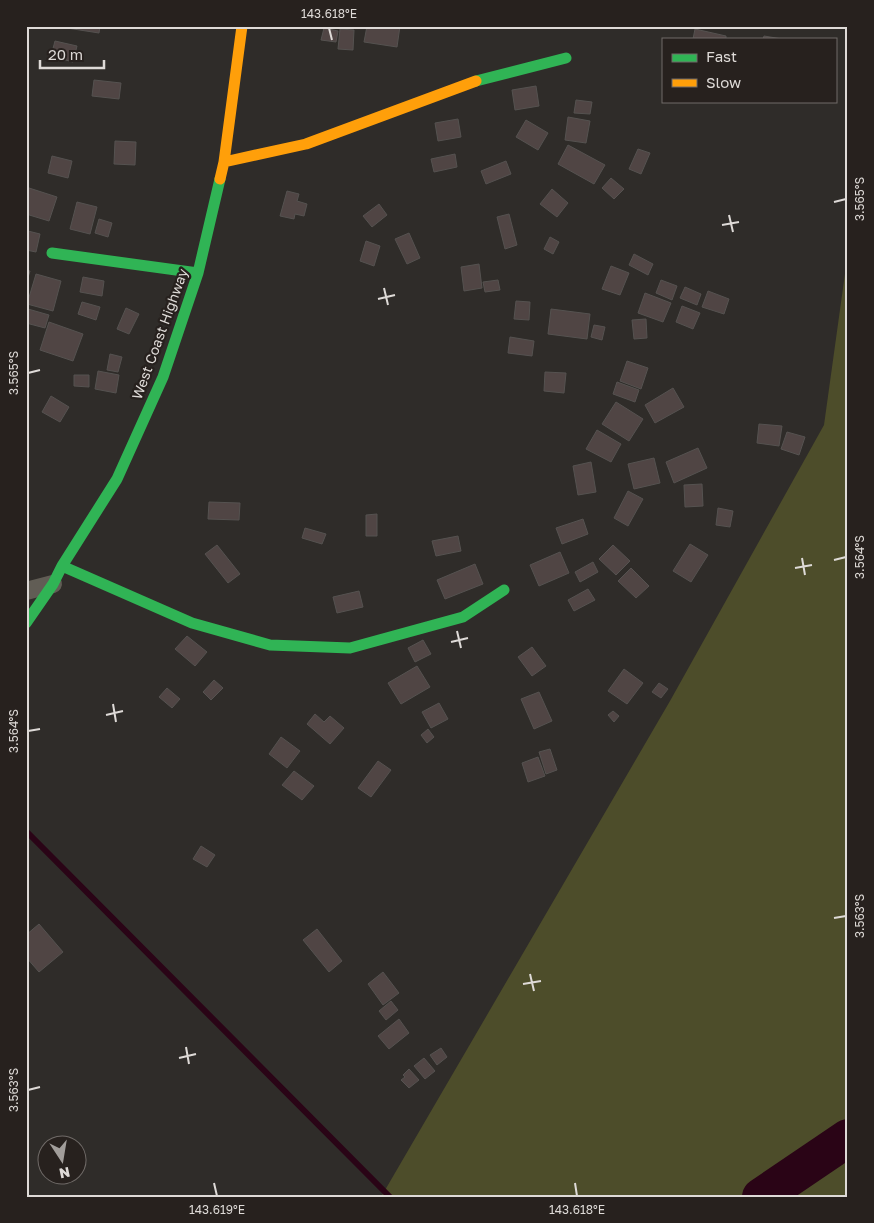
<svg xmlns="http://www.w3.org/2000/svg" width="874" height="1223" font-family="'Golos Text',sans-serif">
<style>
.green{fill:#4d4d2a}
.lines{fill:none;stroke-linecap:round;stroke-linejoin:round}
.stream{stroke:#2a0416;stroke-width:6}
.river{stroke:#2a0416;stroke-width:38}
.building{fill:#504544;stroke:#555250}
.street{stroke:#615d55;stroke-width:18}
.fast{stroke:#30b455;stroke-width:11}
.slow{stroke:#ff9f0a;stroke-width:11}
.ticks{fill:none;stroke:#dedad7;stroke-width:2}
.labels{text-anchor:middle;stroke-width:4.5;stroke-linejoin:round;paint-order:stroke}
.street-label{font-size:14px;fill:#dedad7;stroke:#27211e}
.neatline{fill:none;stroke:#dedad7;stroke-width:2}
.ticks-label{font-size:12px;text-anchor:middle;fill:#dedad7}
</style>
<rect width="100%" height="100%" fill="#2f2c29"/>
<!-- green -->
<path class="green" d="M848 252V1197H381L670 701 824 425Z"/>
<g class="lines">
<!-- stream -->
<path class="stream" d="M26 831 390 1197"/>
<!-- river -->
<path class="river" d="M761 1197 848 1138"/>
</g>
<!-- building -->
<path class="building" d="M54 26H100L99 33Z
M367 26H400L397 47 364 42Z
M324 28 338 31 336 42 321 40Z
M340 29 354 30 353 50 338 49Z
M695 29 726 36V39H693Z
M764 36 782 39H763Z
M55 41 77 46 73 62 51 56Z
M94 80 121 83 119 99 92 96Z
M536 86 539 106 515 110 512 90Z
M576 100 592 102 590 114 574 113Z
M568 117 590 121 586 143 565 140Z
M458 119 461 137 438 141 435 123Z
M526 120 548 133 538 150 516 137Z
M115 141 136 142 135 165 114 164Z
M568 145 605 165 594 184 558 164Z
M638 149 650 153 641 174 629 169Z
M455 154 457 167 434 172 431 159Z
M52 156 72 161 68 178 48 173Z
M506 161 511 174 486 184 481 171Z
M611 178 624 189 614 199 602 188Z
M26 187 57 197 49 221 26 214Z
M552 189 568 203 557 217 540 204Z
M287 191 299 194 297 201 307 204 304 216 295 214 294 219 280 216Z
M77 202 97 207 90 234 70 229Z
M379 204 387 215 372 227 363 216Z
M509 214 517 245 505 249 497 217Z
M99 219 112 223 108 237 95 233Z
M28 231 40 234 36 252 26 250Z
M409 233 420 258 407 264 395 239Z
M550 237 559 242 553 254 544 249Z
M366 241 380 246 374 266 360 261Z
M634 254 653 264 648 275 629 265Z
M479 264 482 288 464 291 461 267Z
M611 266 629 273 620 295 602 289Z
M26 270 30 271 27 281H26Z
M36 274 61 281 53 311 27 304Z
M83 277 104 281 102 296 80 292Z
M498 280 500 290 485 292 483 282Z
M661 280 677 286 672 300 656 293Z
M685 287 701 294 697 305 680 298Z
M708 291 729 299 724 314 702 307Z
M645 293 671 303 663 322 638 313Z
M516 301 530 302 529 320 514 319Z
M82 302 100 307 96 320 78 314Z
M682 306 700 313 693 329 676 322Z
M126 308 139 314 129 334 117 329Z
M28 309 49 315 45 328 26 323Z
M551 309 590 314 587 339 548 334Z
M646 319 647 338 634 339 632 320Z
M49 322 83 334 73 361 40 350Z
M594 325 605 327 602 340 591 337Z
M510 337 534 341 532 356 508 353Z
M110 354 122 357 118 372 107 370Z
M627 361 648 368 641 389 620 381Z
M98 371 119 375 116 393 95 389Z
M545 372 566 373 564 393 544 391Z
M74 375H89V387L74 386Z
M617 382 639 390 635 402 613 394Z
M673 388 684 407 655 423 645 405Z
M51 396 69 407 60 422 42 412Z
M616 402 643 419 629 441 602 424Z
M759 424 782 426 779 446 757 443Z
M597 430 621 444 611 462 586 449Z
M787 432 805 437 799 455 781 449Z
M698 448 707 468 674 483 666 462Z
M654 458 660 483 634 489 628 464Z
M591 462 596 492 578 495 573 466Z
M702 484 703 506 685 507 684 485Z
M628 491 643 499 628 526 614 518Z
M209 502 240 503 239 520 208 519Z
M718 508 733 511 730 527 716 525Z
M377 514V536H366V515Z
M583 519 588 534 562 544 556 528Z
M305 528 326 534 322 544 302 538Z
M458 536 461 551 436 556 432 541Z
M690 544 708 555 691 582 673 571Z
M217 545 240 574 228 583 205 554Z
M613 545 630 561 616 575 599 559Z
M560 552 569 573 539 586 530 565Z
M593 562 598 572 580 582 575 572Z
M475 564 483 584 445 599 437 580Z
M631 568 649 586 636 598 618 581Z
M588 589 595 600 574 611 568 600Z
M359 591 363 607 337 613 333 597Z
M187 636 207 652 195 666 175 649Z
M423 640 431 654 415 662 408 648Z
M532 647 546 666 532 676 518 657Z
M417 666 430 687 401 704 388 683Z
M624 669 643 683 627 704 608 691Z
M214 680 223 688 211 700 203 692Z
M659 683 668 689 661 698 652 692Z
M167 688 180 699 172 708 159 697Z
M539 692 552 721 534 729 521 699Z
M439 703 448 719 431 728 422 712Z
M613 711 619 716 614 722 608 715Z
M315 714 324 722 330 716 344 728 330 744 307 724Z
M428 729 434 737 427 743 421 735Z
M281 737 300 751 287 768 269 754Z
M550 749 557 770 546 774 539 752Z
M538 757 545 776 528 782 522 763Z
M378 761 391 770 371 797 358 788Z
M294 771 314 786 302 800 282 785Z
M201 846 215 855 207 867 193 859Z
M39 924 63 952 39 972 26 957V935Z
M317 929 342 961 329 972 303 940Z
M383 972 399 993 383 1005 368 984Z
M391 1001 398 1010 386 1020 379 1011Z
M399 1019 409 1033 389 1049 378 1036Z
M441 1048 447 1057 437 1065 430 1055Z
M424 1058 435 1071 425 1079 414 1066Z
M409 1069 419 1080 409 1088 401 1080 405 1077 403 1075Z"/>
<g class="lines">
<!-- street -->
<path class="street" d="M26 591 53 584"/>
<!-- fast -->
<path class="fast" d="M476 81 566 58
M52 253 198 273
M62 566 192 623 270 645 350 648 463 617 504 590
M26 623 53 584 62 566 117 479 163 377 198 273 220 179"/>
<!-- slow -->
<path class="slow" d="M224 162 306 144 476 81
M220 179 224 162 242 26"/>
</g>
<!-- ticks -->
<path class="ticks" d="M329 28 332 40M834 202 846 199M729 215 733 232M722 225 739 222M384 288 388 305M378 299 395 295M28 373 40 370M802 558 805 575M834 560 846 557M795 568 812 565M457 631 461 648M451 642 468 638M113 704 116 722M106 715 123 711M28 731 40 729M834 918 846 916M530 974 534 991M523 984 541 981M186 1047 189 1064M179 1058 196 1054M28 1090 40 1087M214 1183 217 1196M575 1183 577 1196"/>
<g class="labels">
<!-- street labels -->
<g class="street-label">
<text transform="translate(160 334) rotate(-70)" y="5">West Coast Highway</text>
</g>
</g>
<!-- border -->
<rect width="874" height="1223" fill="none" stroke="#27211e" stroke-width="55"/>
<!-- legend -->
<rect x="662" y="38" width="175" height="65" fill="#27211e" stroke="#706b68"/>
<rect x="672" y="54" width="25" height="8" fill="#30b455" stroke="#706b68"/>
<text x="706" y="62" font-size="15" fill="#dedad7">Fast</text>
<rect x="672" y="79" width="25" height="8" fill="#ff9f0a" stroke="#706b68"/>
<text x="706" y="88" font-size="15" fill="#dedad7">Slow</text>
<!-- north arrow -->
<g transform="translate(62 1160) rotate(168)"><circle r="24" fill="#27211e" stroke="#706b68"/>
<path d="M0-4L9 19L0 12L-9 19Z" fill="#a19d9a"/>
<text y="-8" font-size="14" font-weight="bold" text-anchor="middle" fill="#dedad7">N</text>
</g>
<!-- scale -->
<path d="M40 60v8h64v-8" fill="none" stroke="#dedad7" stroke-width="2.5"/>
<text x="48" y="60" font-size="15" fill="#dedad7" stroke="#27211e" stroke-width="4" paint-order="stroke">20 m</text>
<rect x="28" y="28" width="818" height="1168" class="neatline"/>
<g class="ticks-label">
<text x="329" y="18">143.618°E</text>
<text transform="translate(860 199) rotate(-90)" y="4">3.565°S</text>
<text transform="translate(14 373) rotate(-90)" y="4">3.565°S</text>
<text transform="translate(860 557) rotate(-90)" y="4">3.564°S</text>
<text transform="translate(14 731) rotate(-90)" y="4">3.564°S</text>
<text transform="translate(860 916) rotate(-90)" y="4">3.563°S</text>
<text transform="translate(14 1090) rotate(-90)" y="4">3.563°S</text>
<text x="217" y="1214">143.619°E</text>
<text x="577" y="1214">143.618°E</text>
</g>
</svg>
